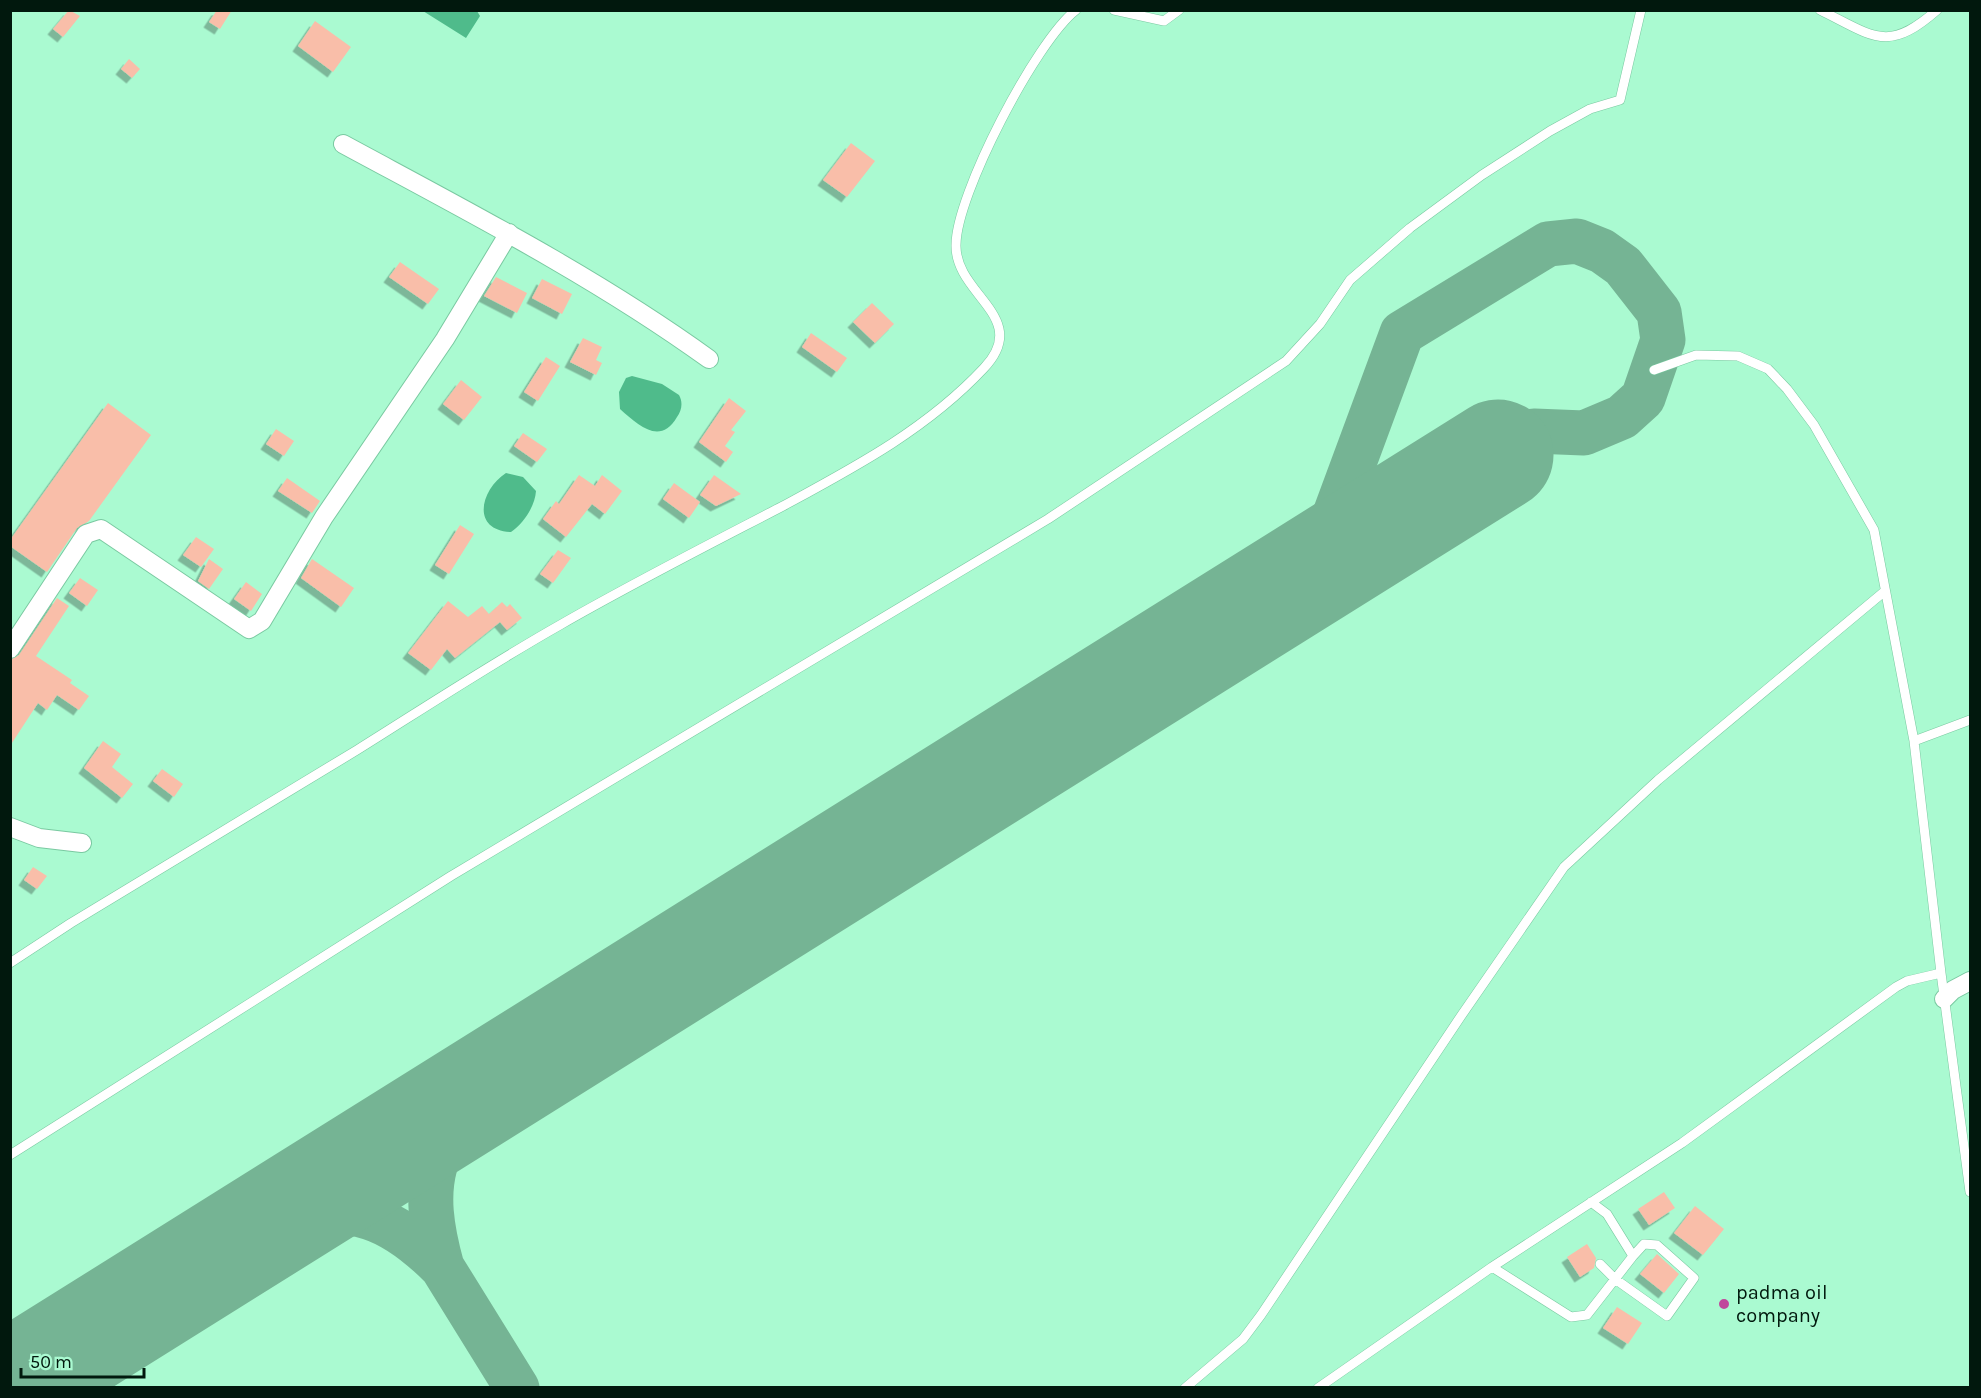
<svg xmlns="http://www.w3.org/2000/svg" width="1981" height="1398" font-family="Karla,sans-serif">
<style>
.water{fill:#4fbb8b}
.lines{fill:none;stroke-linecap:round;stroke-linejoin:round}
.taxiway{stroke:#75b494;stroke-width:45}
.runway{stroke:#75b494;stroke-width:111}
.building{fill:#f9bea9;filter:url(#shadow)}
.lane-casing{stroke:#7ac9a1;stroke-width:10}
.street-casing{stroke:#7ac9a1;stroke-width:20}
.lane{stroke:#fff;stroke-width:9}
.street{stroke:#fff;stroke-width:18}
.poi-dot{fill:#c0489c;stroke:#aafad1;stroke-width:2}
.labels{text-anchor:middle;stroke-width:4.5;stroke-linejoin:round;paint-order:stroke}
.poi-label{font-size:20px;fill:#01180d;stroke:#aafad1;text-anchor:start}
</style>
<defs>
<filter id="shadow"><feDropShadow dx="-5.5" dy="5.5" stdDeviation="0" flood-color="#0004"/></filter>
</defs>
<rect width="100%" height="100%" fill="#aafad1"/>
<!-- water -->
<path class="water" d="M423 11H477L480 16 466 38Z
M632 376 662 384 679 395C683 402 682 410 677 417 660 446 638 425 620 409L619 392 626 378Z
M506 473 523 477 536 491C535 506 524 523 511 532 470 530 481 489 506 473Z"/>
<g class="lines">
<!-- taxiway -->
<path class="taxiway" d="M1305 575 1321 552 1402 333 1548 244 1577 241 1602 251 1623 266 1659 312 1663 340 1643 398 1622 417 1584 433 1534 431 1498 455
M282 1216C354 1203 391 1216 442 1267 419 1185 429 1141 494 1084
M442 1267 517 1388"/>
<!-- runway -->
<path class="runway" d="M10 1386 1498 455"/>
</g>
<!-- building -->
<path class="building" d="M69 10 80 16 63 37 53 29Z
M217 10H232L220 29 209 22Z
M315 21 351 47 333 72 298 46Z
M129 59 140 69 132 78 121 69Z
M851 143 875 161 847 197 823 180Z
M400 262 439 289 428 304 389 277Z
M496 277 527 293 517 313 484 296Z
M542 279 572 294 562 314 532 298Z
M872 303 894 324 875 343 853 322Z
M811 333 847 358 837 372 802 347Z
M583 338 602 347 596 360 602 363 596 375 570 362Z
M546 357 560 366 538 401 524 392Z
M461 380 482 397 464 420 443 404Z
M729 398 746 411 731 430 735 432 725 446 733 452 726 462 699 442Z
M108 403 151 435 89 521 77 528 47 572 10 546V540Z
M276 429 294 441 284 456 266 444Z
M523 433 547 449 537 462 514 446Z
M579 475 595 486 602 475 622 491 605 514 592 504 566 537 543 519 556 501 559 504Z
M714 475 741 494 716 506 700 495Z
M287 478 320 501 312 513 278 491Z
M674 483 700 502 689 518 663 499Z
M460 525 474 534 449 574 435 565Z
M196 537 214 549 201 567 183 555Z
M558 550 571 558 553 583 540 574Z
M209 559 223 569 209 589 198 581Z
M312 559 354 588 341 607 301 578Z
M80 578 98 590 87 606 69 593Z
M246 582 262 594 251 611 234 599Z
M57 598 69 606 36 656 72 680 70 683 89 696 79 710 57 695 47 710 38 703 10 746V660L19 655Z
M448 601 468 617 482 606 489 614 502 602 507 607 510 604 522 618 507 630 500 622 455 658 447 649 431 670 408 653Z
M103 741 121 754 112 767 133 784 122 798 84 768Z
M162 769 183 784 174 797 153 781Z
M33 867 47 876 37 889 24 880Z
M1664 1192 1675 1208 1649 1225 1638 1209Z
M1695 1206 1724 1229 1703 1255 1674 1233Z
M1587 1244 1596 1258 1594 1268 1580 1277 1567 1257Z
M1657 1254 1679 1274 1664 1293 1640 1274Z
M1617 1307 1642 1323 1628 1344 1603 1328Z"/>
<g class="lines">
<!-- lane casing -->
<g class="lane-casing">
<path id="lane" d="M1114 10 1164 21 1179 10
M1820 10C1873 36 1887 54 1937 10
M1914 741 1970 720
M10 963 71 923C166 865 262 808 357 750 424 708 491 664 560 625 633 583 708 545 783 506 855 467 927 429 984 368 1032 317 955 295 956 245 956 195 1036 41 1076 10
M1941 973 1970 1192
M10 1155 451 876 1048 519 1286 361 1320 324 1350 280 1410 228 1482 175 1550 131 1590 109 1620 100 1641 10
M1600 1264 1615 1279 1667 1316 1694 1278 1657 1245 1644 1244 1633 1256
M1492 1267 1682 1143 1896 987 1907 981 1941 973 1914 741 1874 530 1814 425 1787 389 1768 369 1738 356 1696 355 1654 370
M1185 1388 1243 1339 1261 1315 1461 1016 1564 867 1658 780 1885 591
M1318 1388 1492 1267 1571 1317 1587 1315 1633 1256 1607 1214 1591 1202"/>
</g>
<!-- street casing -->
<g class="street-casing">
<path id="street" d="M343 144C467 211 594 276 709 359
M10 649 86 534 101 529 249 629 262 621 324 517 445 339 509 233
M10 827 39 838 82 843
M1944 999 1953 990 1970 981"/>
</g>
<!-- lane -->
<use href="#lane" class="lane"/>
<!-- street -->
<use href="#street" class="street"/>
</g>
<!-- markers -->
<circle class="poi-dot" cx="1724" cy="1304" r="6"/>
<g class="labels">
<!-- poi labels -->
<g class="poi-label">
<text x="1736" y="1299">padma oil<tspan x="1736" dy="23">company</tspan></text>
</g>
</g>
<!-- border -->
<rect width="1981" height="1398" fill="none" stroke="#01180d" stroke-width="24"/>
<!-- scale -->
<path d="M21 1368v9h123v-9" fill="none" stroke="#01180d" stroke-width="3"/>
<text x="30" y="1368" font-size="18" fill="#01180d" stroke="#aafad1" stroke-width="4.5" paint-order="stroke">50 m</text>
</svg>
